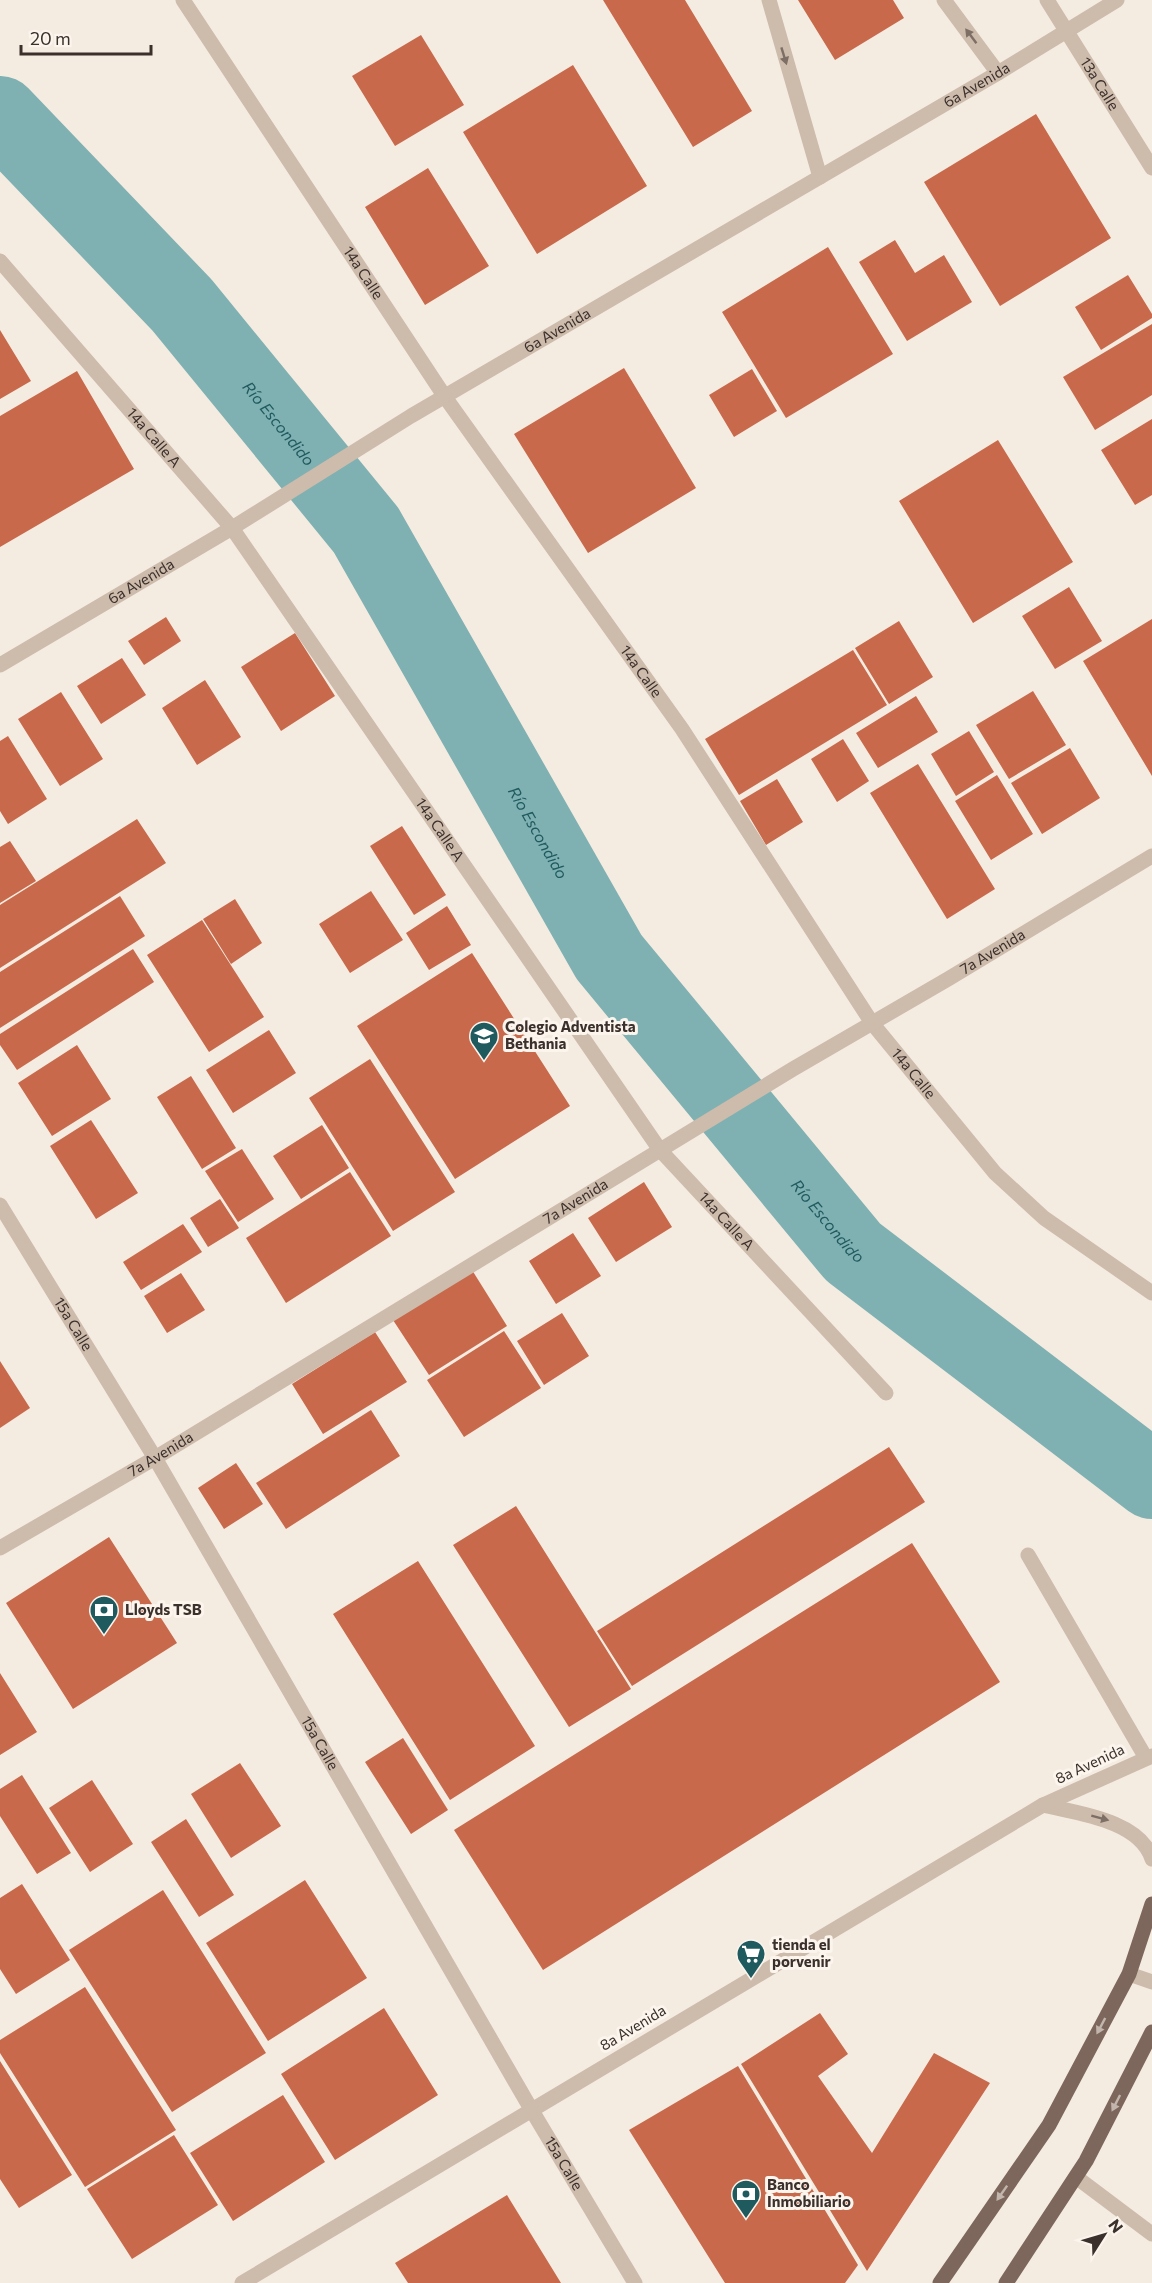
<svg xmlns="http://www.w3.org/2000/svg" width="1152" height="2283" font-family="Commissioner,sans-serif">
<style>
.lines{fill:none;stroke-linecap:round;stroke-linejoin:round}
.river{stroke:#7fb0b2;stroke-width:78}
.building{fill:#c8694b}
.minor{stroke:#cdbbac;stroke-width:15}
.major{stroke:#7d675c;stroke-width:15}
.oneway{fill:#7d6f65}
.oneway2{fill:#c2b5ac}
.labels{text-anchor:middle;stroke-width:6;stroke-linejoin:round;paint-order:stroke}
.street-label{font-size:15px;fill:#3b302b;stroke:#fbf5ee}
.poi-label{font-size:15px;font-weight:bold;fill:#3b302b;stroke:#fbf5ee;text-anchor:start}
.water-label{font-size:16px;font-style:italic;fill:#1f5a5e;stroke:#fbf5ee}
</style>
<rect width="100%" height="100%" fill="#f4ebe1"/>
<g class="lines">
<!-- river -->
<path class="river" id="s1" d="M0 115 182 305 366 530 609 957 853 1252 1152 1480"/>
</g>
<!-- building -->
<path class="building" d="M603 0H685L752 111 693 147Z
M798 0H893L904 18 835 60Z
M421 35 464 105 395 146 352 76Z
M573 65 647 186 537 254 463 132Z
M1036 114 1111 238 1000 306 924 182Z
M428 168 489 266 425 305 365 207Z
M895 240 915 273 944 255 972 302 907 341 859 262Z
M828 247 893 354 786 418 722 312Z
M1128 275 1152 314V318L1101 350 1075 307Z
M1152 324V395L1095 430 1063 377Z
M0 330 31 381 0 399Z
M624 368 696 488 588 553 514 434Z
M752 369 777 411 734 437 709 395Z
M77 371 134 469 0 547V416Z
M1152 419V495L1135 505 1101 450Z
M998 440 1073 562 973 623 899 501Z
M1069 587 1102 641 1055 669 1022 616Z
M166 617 181 641 144 665 128 641Z
M1152 619V776L1083 661Z
M899 621 933 677 889 704 855 648Z
M295 633 335 696 281 731 241 667Z
M853 650 887 705 739 795 705 739Z
M122 658 146 695 101 724 77 686Z
M205 680 241 737 197 765 162 708Z
M1033 691 1066 745 1009 779 976 725Z
M61 692 103 759 60 786 18 719Z
M916 696 938 732 878 768 856 733Z
M969 731 994 772 956 796 931 754Z
M8 736 47 799 8 824 0 811V741Z
M843 739 869 781 837 802 811 759Z
M1070 748 1100 798 1042 834 1011 783Z
M918 764 995 889 947 919 870 793Z
M997 775 1033 834 991 860 955 801Z
M777 779 803 822 766 845 740 801Z
M137 819 166 863 0 968V905Z
M402 826 446 895 414 915 370 846Z
M10 841 36 881 0 903V847Z
M371 891 403 940 350 973 319 924Z
M120 896 145 936 0 1028V972Z
M235 899 262 943 231 964 203 919Z
M447 906 471 945 429 970 406 933Z
M202 920 264 1017 209 1052 147 955Z
M133 949 154 982 17 1070 0 1045V1034Z
M472 953 570 1106 455 1179 357 1026Z
M269 1030 296 1073 233 1113 206 1070Z
M77 1045 111 1099 52 1136 18 1083Z
M370 1059 455 1192 393 1231 309 1098Z
M191 1076 236 1148 202 1169 157 1097Z
M91 1120 138 1193 96 1219 50 1146Z
M322 1125 349 1168 301 1199 273 1156Z
M242 1149 274 1199 238 1222 205 1171Z
M350 1172 391 1236 286 1303 246 1238Z
M644 1182 672 1227 616 1262 588 1218Z
M220 1199 239 1228 208 1247 190 1218Z
M183 1224 202 1252 141 1290 123 1262Z
M573 1233 601 1276 556 1304 529 1261Z
M472 1270 507 1326 429 1375 393 1320Z
M181 1273 205 1310 167 1333 144 1296Z
M562 1313 589 1356 544 1385 517 1341Z
M504 1331 541 1388 464 1437 427 1380Z
M375 1332 407 1382 323 1434 292 1384Z
M0 1361 30 1408 0 1428Z
M371 1410 400 1456 286 1529 256 1483Z
M889 1447 925 1502 632 1686 597 1631Z
M236 1463 263 1504 224 1529 198 1488Z
M516 1506 631 1689 569 1727 453 1545Z
M109 1537 177 1643 73 1709 6 1603Z
M912 1543 1000 1682 543 1970 454 1830Z
M418 1561 535 1746 450 1800 333 1614Z
M0 1673 37 1732 0 1755Z
M403 1738 448 1810 411 1834 365 1762Z
M240 1763 281 1826 231 1858 191 1794Z
M22 1775 71 1853 37 1874 0 1816V1789Z
M92 1780 133 1844 90 1872 49 1808Z
M186 1819 234 1895 199 1917 151 1842Z
M305 1880 367 1978 268 2041 206 1943Z
M22 1884 70 1960 16 1994 0 1969V1898Z
M163 1890 266 2053 172 2112 69 1950Z
M85 1987 176 2130 85 2187 0 2053V2040Z
M384 2008 438 2095 335 2160 281 2074Z
M820 2013 848 2054 818 2076 872 2153 934 2053 990 2083 867 2271 741 2064Z
M0 2061 72 2175 19 2208 0 2179Z
M738 2066 858 2265 845 2283H725L629 2130Z
M283 2095 325 2162 233 2221 190 2153Z
M174 2135 218 2205 132 2259 87 2189Z
M507 2195 561 2283H408L395 2263Z"/>
<g class="lines">
<!-- minor -->
<g class="minor">
<path id="s2" d="M183 0 445 397 682 729 872 1023 995 1173 1044 1218 1152 1293"/>
<path d="M769 0 820 177"/>
<path d="M944 0 998 73"/>
<path id="s3" d="M1047 0 1152 168"/>
<path id="s4" d="M0 261 232 528 660 1150 886 1393"/>
<path id="s5" d="M0 665 232 528 411 416 998 73 1117 0"/>
<path id="s6" d="M0 1205 155 1458 531 2109 635 2283"/>
<path id="s7" d="M0 1548 155 1458 793 1069 948 979 1152 856"/>
<path d="M1028 1555 1146 1758"/>
<path d="M1043 1805C1076 1813 1140 1820 1152 1859"/>
<path d="M1129 1974 1152 1982"/>
<path d="M1076 2177 1152 2234"/>
<path d="M242 2283 1043 1805 1152 1756"/>
</g>
<!-- major -->
<path class="major" d="M940 2283 1049 2125 1129 1974 1152 1904
M1006 2283 1086 2161 1152 2032"/>
</g>
<!-- one-way arrows -->
<defs><path id="oneway-solid" d="M-6-.8H1V-3.2L6.5 0L1 3.2V.8H-6Z" transform="scale(1.5)"/></defs>
<g class="oneway">
<use href="#oneway-solid" transform="translate(971 36) rotate(-127)"/>
<use href="#oneway-solid" transform="translate(784 56) rotate(73)"/>
<use href="#oneway-solid" transform="translate(1100 1818) rotate(15)"/>
</g>
<g class="oneway2">
<use href="#oneway-solid" transform="translate(1101 2026) rotate(118)"/>
<use href="#oneway-solid" transform="translate(1116 2103) rotate(117)"/>
<use href="#oneway-solid" transform="translate(1002 2193) rotate(125)"/>
</g>
<!-- icons -->
<defs>
<g id="school-pin" transform="scale(1.5)"><path d="M0 17L-7.5 6A9.5 9.5 0 1 1 7.5 6Z" fill="#1f5a5e" stroke="#fbf5ee"/><path d="M0-5L7-2L0 1L-7-2ZM-4 1L0 2.5L4 1V4Q0 6-4 4Z" fill="#fff"/></g>
<g id="bank-pin" transform="scale(1.5)"><path d="M0 17L-7.5 6A9.5 9.5 0 1 1 7.5 6Z" fill="#1f5a5e" stroke="#fbf5ee"/><path d="M-6-4H6V4H-6ZM0-2.3a2.3 2.3 0 1 0 0 4.6a2.3 2.3 0 1 0 0-4.6Z" fill="#fff"/></g>
<g id="supermarket-pin" transform="scale(1.5)"><path d="M0 17L-7.5 6A9.5 9.5 0 1 1 7.5 6Z" fill="#1f5a5e" stroke="#fbf5ee"/><path d="M-6-5.5h2.5l.6 2H6L4.5 2H-2.5L-4.4-4H-6ZM-1.5 3.2a1.3 1.3 0 1 0 .1 0ZM3 3.2a1.3 1.3 0 1 0 .1 0Z" fill="#fff"/></g>
</defs>
<g fill-rule="evenodd">
<use href="#school-pin" x="484" y="1036"/>
<use href="#bank-pin" x="104" y="1610"/>
<use href="#supermarket-pin" x="751" y="1954"/>
<use href="#bank-pin" x="746" y="2194"/>
</g>
<g class="labels">
<!-- street labels -->
<g class="street-label">
<text dy="5" stroke="none"><textPath href="#s5" startOffset="1136">6a Avenida</textPath></text>
<text dy="5" stroke="none"><textPath href="#s3" startOffset="99">13a Calle</textPath></text>
<text dy="5" stroke="none"><textPath href="#s2" startOffset="327">14a Calle</textPath></text>
<text dy="5" stroke="none"><textPath href="#s5" startOffset="650">6a Avenida</textPath></text>
<text dy="5" stroke="none"><textPath href="#s4" startOffset="234">14a Calle A</textPath></text>
<text dy="5" stroke="none"><textPath href="#s5" startOffset="164">6a Avenida</textPath></text>
<text dy="5" stroke="none"><textPath href="#s2" startOffset="813">14a Calle</textPath></text>
<text dy="5" stroke="none"><textPath href="#s4" startOffset="720">14a Calle A</textPath></text>
<text dy="5" stroke="none"><textPath href="#s7" startOffset="1158">7a Avenida</textPath></text>
<text dy="5" stroke="none"><textPath href="#s2" startOffset="1299">14a Calle</textPath></text>
<text dy="5" stroke="none"><textPath href="#s7" startOffset="672">7a Avenida</textPath></text>
<text dy="5" stroke="none"><textPath href="#s4" startOffset="1206">14a Calle A</textPath></text>
<text dy="5" stroke="none"><textPath href="#s6" startOffset="140">15a Calle</textPath></text>
<text dy="5" stroke="none"><textPath href="#s7" startOffset="186">7a Avenida</textPath></text>
<text dy="5" stroke="none"><textPath href="#s6" startOffset="626">15a Calle</textPath></text>
<text transform="translate(1090 1764) rotate(-25)" y="5">8a Avenida</text>
<text transform="translate(633 2028) rotate(-31)" y="5">8a Avenida</text>
<text dy="5" stroke="none"><textPath href="#s6" startOffset="1112">15a Calle</textPath></text>
</g>
<!-- poi labels -->
<g class="poi-label">
<text x="505" y="1032">Colegio Adventista<tspan x="505" dy="17">Bethania</tspan></text>
<text x="125" y="1615">Lloyds TSB</text>
<text x="772" y="1950">tienda el<tspan x="772" dy="17">porvenir</tspan></text>
<text x="767" y="2190">Banco<tspan x="767" dy="17">Inmobiliario</tspan></text>
</g>
<!-- water labels -->
<g class="water-label">
<text dy="6" stroke="none"><textPath href="#s1" startOffset="416">Río Escondido</textPath></text>
<text dy="6" stroke="none"><textPath href="#s1" startOffset="902">Río Escondido</textPath></text>
<text dy="6" stroke="none"><textPath href="#s1" startOffset="1388">Río Escondido</textPath></text>
</g>
</g>
<!-- north arrow -->
<g transform="translate(1104 2235) rotate(53)" stroke="#fbf5ee" stroke-width="4.5" paint-order="stroke">
<path d="M0-4.5L10 22L0 15L-10 22Z" fill="#3b302b"/>
<text y="-9" font-size="16" font-weight="bold" text-anchor="middle" fill="#3b302b">N</text>
</g>
<!-- scale -->
<path d="M21 45v9h130v-9" fill="none" stroke="#3b302b" stroke-width="3"/>
<text x="30" y="45" font-size="18" fill="#3b302b" stroke="#fbf5ee" stroke-width="4.5" paint-order="stroke">20 m</text>
</svg>
